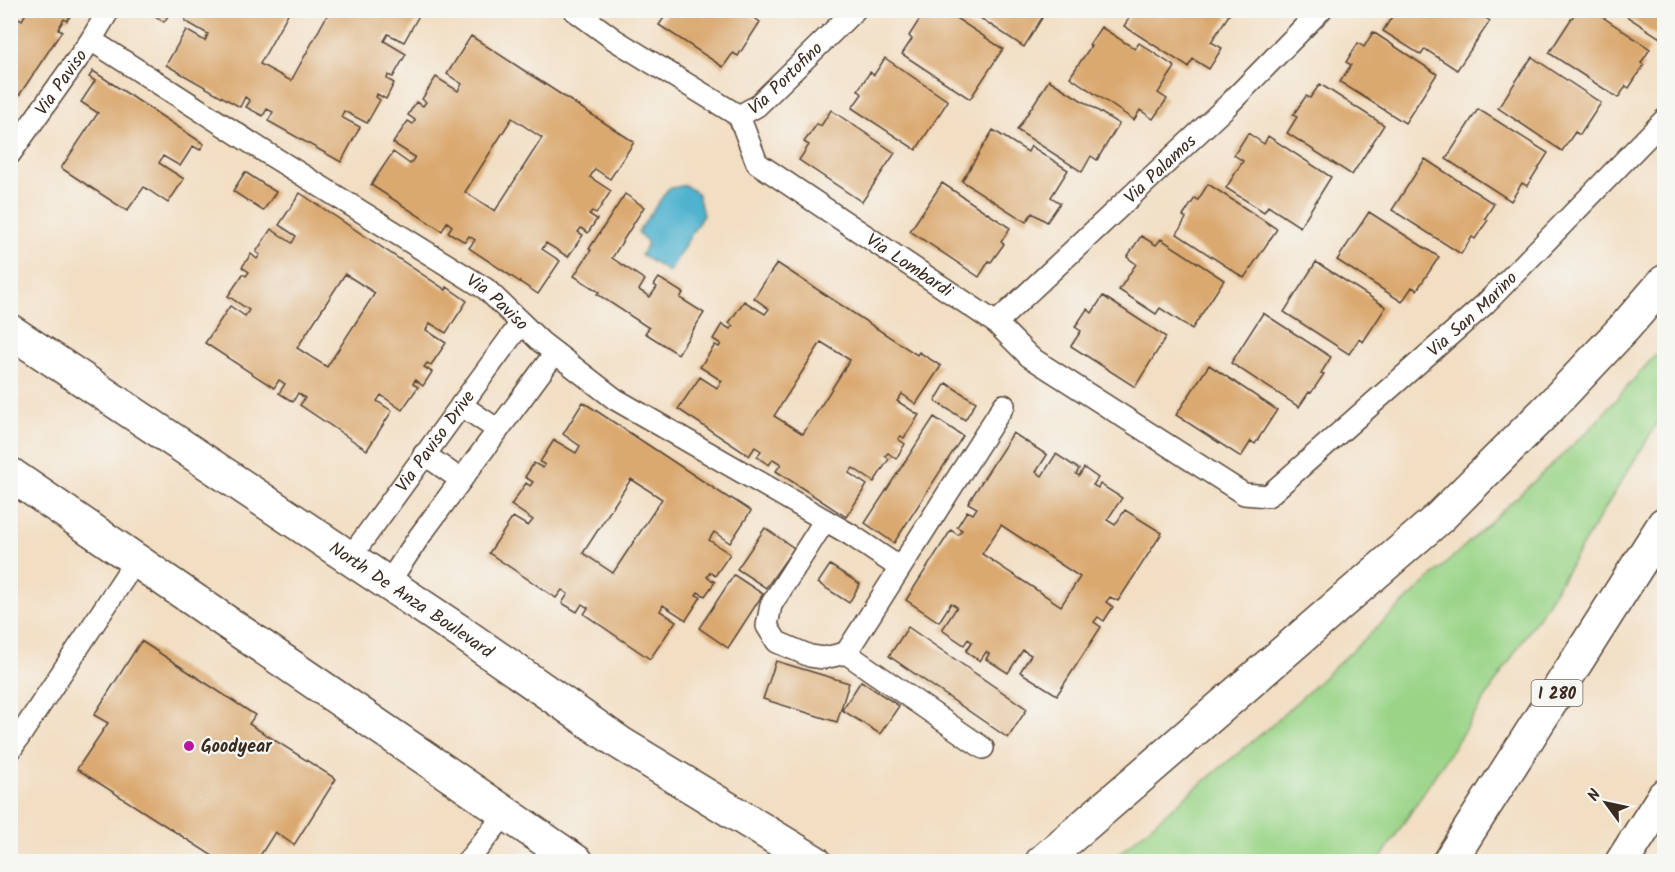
<svg xmlns="http://www.w3.org/2000/svg" width="1675" height="872" font-family="Kalam,sans-serif">
<style>
.green{fill:#9ad487;stroke:#6a7f52;stroke-width:1.5}
.water{fill:#50b3cf;stroke:#466e76;stroke-width:1.5}
.building{fill:#daa96f;fill-rule:evenodd}
.lines{fill:none;stroke-linecap:round;stroke-linejoin:round}
.service-casing{stroke:#564537;stroke-width:24}
.primary-casing{stroke:#564537;stroke-width:36}
.motorway-casing{stroke:#564537;stroke-width:36}
.service{stroke:#fff;stroke-width:21}
.primary{stroke:#fff;stroke-width:33}
.motorway{stroke:#fff;stroke-width:33}
.poi-dot{fill:#b5179e;stroke:#f6f6f2;stroke-width:2}
.labels{text-anchor:middle;stroke-width:4.5;stroke-linejoin:round;paint-order:stroke}
.shield{fill:#f6f6f2;stroke:#73675e;stroke-width:1.5}
.shield-label{font-size:16px;font-weight:bold;fill:#3b2a1e}
.street-label{font-size:18px;fill:#3b2a1e;stroke:#f6f6f2}
.poi-label{font-size:18px;font-weight:bold;fill:#3b2a1e;stroke:#f6f6f2;text-anchor:start}
</style>
<rect width="100%" height="100%" fill="#f6f6f2"/>
<filter id="ink" filterUnits="userSpaceOnUse"><feTurbulence type="fractalNoise" baseFrequency=".0167" numOctaves="2"/><feDisplacementMap in="SourceGraphic" scale="12" xChannelSelector="R" yChannelSelector="G"/><feConvolveMatrix kernelMatrix="1 2 1 2 8 2 1 2 1" color-interpolation-filters="sRGB"/></filter>
<filter id="wash" filterUnits="userSpaceOnUse"><feTurbulence type="fractalNoise" baseFrequency=".008" numOctaves="4" result="noise"/><feDisplacementMap in="SourceGraphic" scale="24" xChannelSelector="R" yChannelSelector="G"/><feGaussianBlur stdDeviation="1.35" result="paint"/><feColorMatrix in="noise" values="0 0 0 0 0 0 0 0 0 0 0 0 0 0 0 0 0 1.4 0 .05"/><feComposite in="paint" operator="in"/></filter>
<g filter="url(#wash)">
<rect width="100%" height="100%" fill="#f2dec3"/>
<!-- green -->
<path class="green" d="M1664 345V412L1546 605 1379 861H1110L1185 797 1271 726 1410 597 1591 428Z"/>
<!-- water -->
<path class="water" d="M685 185 698 194 703 215 669 272 641 255 648 243 638 232 668 189Z"/>
<g id="blocks">
<!-- building -->
<path class="building" d="M28 10H74L67 21 64 19 58 29 62 31 10 109V13L22 20Z
M147 10H172L164 22Z
M191 10H290L260 64 291 81 330 10H422L404 42 388 34 384 41 406 54 393 77 388 75 387 79 394 83 386 99 377 94 376 97 380 100 367 123 344 111 341 117 360 127 341 162 268 121 273 112 267 109 263 116 246 107 250 101 245 97 240 107 166 65 186 30 205 41 208 34 185 21Z
M669 10H743L760 22 738 56 733 53 723 67 659 25Z
M931 10H944L1003 49 970 99 902 54 912 39 909 36 921 17 925 20Z
M968 10H1047L1024 47Z
M1134 10H1223L1229 15 1211 42 1222 48 1209 69 1193 59 1188 67 1124 26Z
M1396 10H1474L1490 21 1457 70 1425 49 1421 55 1383 31Z
M1577 10H1592L1650 49 1641 63 1644 65 1629 88 1626 86 1618 98 1549 53Z
M1617 10H1664V30L1660 38Z
M1101 27 1135 49 1139 43 1175 67 1158 93 1167 99 1153 119 1140 110 1134 120 1070 77 1091 46 1089 45Z
M1373 32 1437 74 1405 123 1340 82 1351 65 1346 62 1358 43 1364 47Z
M471 36 634 142 610 179 595 169 590 177 611 191 596 214 592 211 589 214 597 219 588 233 581 228 578 232 583 235 568 257 546 243 542 249 560 261 538 294 469 248 475 240 469 236 465 242 448 232 452 226 447 222 442 231 371 185 393 152 410 164 415 157 393 143 408 121 413 124 415 120 408 115 416 102 423 106 426 102 422 99 436 77 458 91 462 84 447 74ZM512 118 542 138 495 211 465 192Z
M1532 57 1601 103 1580 135 1575 132 1562 151 1498 108Z
M885 58 948 101 916 150 852 108 862 94 858 90 870 72 874 75Z
M93 71 204 144 200 150 193 146 180 166 163 156 159 163 184 179 168 203 144 187 127 211 61 168 98 113 81 102 95 81 89 77Z
M1049 80 1119 124 1097 160 1091 156 1082 172 1017 130Z
M1320 84 1384 125 1352 175 1287 133 1297 117 1293 115 1306 96 1310 98Z
M1478 109 1548 153 1527 186 1522 183 1511 201 1446 159Z
M831 110 895 153 862 202 799 160 809 145 804 142 817 124 821 126Z
M993 130 1028 152 1031 146 1068 170 1051 197 1060 203 1047 222 1032 213 1026 222 962 181Z
M1248 133 1264 144 1268 136 1331 177 1300 227 1268 206 1264 212 1226 188 1243 161 1234 155Z
M1425 159 1494 204 1485 218 1488 220 1475 239 1472 237 1461 254 1392 210Z
M245 172 276 192 263 211 233 191Z
M942 183 1010 228 1001 242 1004 244 991 262 989 261 979 277 910 231Z
M1208 184 1277 229 1244 278 1177 234 1186 218 1183 216 1195 198 1198 200Z
M300 193 446 290 447 287 467 301 446 333 430 323 426 330 446 343 431 365 427 363 424 367 432 372 423 386 415 380 413 384 418 387 402 410 381 395 377 401 392 411 367 450 300 405 305 398 298 393 293 402 279 393 285 384 279 380 274 388 205 343 230 306 245 316 249 310 228 296 243 274 246 276 249 272 242 267 251 254 257 259 260 255 256 252 271 229 292 243 296 236 279 225ZM345 274 375 293 327 367 297 348Z
M625 194 644 207 612 258 645 280 639 290 650 297 657 287 654 285 659 278 683 293 680 298 704 313 678 354 645 333 649 328 597 294 599 292 574 276 591 250 589 249Z
M1369 212 1439 257 1417 290 1412 287 1402 302 1337 260Z
M1141 236 1156 245 1161 239 1224 280 1192 329 1160 308 1156 314 1119 290 1136 264 1127 257Z
M1316 262 1386 307 1363 342 1359 339 1349 354 1284 312Z
M777 263 917 355 919 352 941 366 916 404 902 394 897 401 919 415 904 438 901 436 898 439 905 444 896 459 888 453 885 456 889 459 874 482 853 468 849 473 867 485 846 517 776 471 781 464 773 459 769 465 757 457 761 451 755 447 749 456 678 409 700 377 717 388 722 381 700 367 715 345 719 347 721 344 713 339 722 324 730 329 733 326 729 323 744 301 765 314 769 309 754 298ZM821 342 850 360 803 434 774 416Z
M1103 296 1166 337 1135 387 1071 346 1081 331 1075 327 1087 309 1092 313Z
M1263 313 1331 357 1321 373 1324 374 1311 393 1309 392 1299 407 1231 363Z
M1209 365 1277 410 1255 444 1251 441 1241 457 1176 415Z
M946 383 976 402 965 420 935 401Z
M583 402 730 499 731 498 751 511 730 543 714 532 709 540 730 554 715 576 710 572 707 577 715 582 705 596 698 592 696 595 701 597 686 620 663 605 660 611 676 621 650 659 584 614 588 608 582 604 577 612 562 603 568 594 562 590 556 598 489 553 513 517 528 526 533 520 511 505 526 483 530 486 533 482 525 477 534 463 543 468 545 465 540 462 554 440 576 453 580 446 563 434ZM631 479 662 499 613 573 583 553Z
M934 417 963 436 894 543 865 523Z
M1013 433 1047 455 1036 472 1042 476 1056 454 1079 469 1076 474 1079 476 1084 468 1098 478 1093 485 1098 488 1100 484 1122 498 1107 520 1115 525 1125 510 1162 533 1118 601 1110 597 1106 602 1113 607 1104 621 1098 617 1094 622 1101 627 1057 695 1020 672 1031 655 1023 650 1008 673 986 659 989 654 986 652 980 661 966 651 972 642 968 639 964 645 942 630 957 607 951 603 939 622 906 600 951 530 958 535 962 530 957 527 967 511 973 514 977 508 968 503ZM1001 525 1080 577 1061 606 982 554Z
M765 528 794 548 766 588 737 569Z
M830 565 860 584 849 603 818 583Z
M734 575 763 594 728 648 699 628Z
M908 627 1027 709 1008 738 889 656Z
M141 641 255 715 249 724 336 779 294 845 275 832 256 862H222L77 769 108 723 94 715Z
M776 661 849 683 837 722 763 699Z
M861 681 899 706 880 734 842 710Z"/>
</g>
</g>
<g filter="url(#ink)">
<use href="#blocks" fill-opacity="0" stroke="#564537" stroke-width="1.5"/>
<g class="lines">
<!-- service casing -->
<g class="service-casing">
<g id="service">
<path id="s1" d="M574 10 615 40 739 116 757 163 996 323 1030 357 1244 494 1268 496 1484 305 1664 120"/>
<path id="s2" d="M91 40 262 150 486 289 541 342 615 399 851 535 900 568"/>
<path id="s3" d="M739 116 757 106 855 10"/>
<path id="s4" d="M10 154 91 40 109 10"/>
<path id="s5" d="M996 323 1228 105 1321 10"/>
<path d="M461 405 498 430"/>
<path d="M424 454 461 480"/>
<path d="M825 520 771 605 767 626 777 642 810 656 824 658 846 653"/>
<path id="s6" d="M349 559 521 323"/>
<path d="M387 585 419 537 555 353"/>
<path d="M983 748 846 653 1004 405"/>
<path d="M10 751 136 560"/>
<path d="M467 862 506 813"/>
</g>
</g>
<!-- primary casing -->
<g class="primary-casing">
<g id="primary">
<path id="s7" d="M10 331 459 631 620 743 815 862"/>
<path d="M10 474 577 862"/>
</g>
</g>
<!-- motorway casing -->
<g class="motorway-casing">
<path id="motorway" d="M1042 862 1440 517 1552 405 1625 327 1664 282
M1449 862 1664 524
M1622 862 1664 796"/>
</g>
<!-- service -->
<use href="#service" class="service"/>
<!-- primary -->
<use href="#primary" class="primary"/>
<!-- motorway -->
<use href="#motorway" class="motorway"/>
</g>
</g>
<!-- markers -->
<circle class="poi-dot" cx="189" cy="746" r="6"/>
<g class="labels">
<!-- shield labels -->
<rect class="shield" x="1531.5" y="680" width="51" height="26" rx="4.5"/>
<g class="shield-label">
<text x="1557" y="699">I 280</text>
</g>
<!-- street labels -->
<g class="street-label">
<text dy="6" stroke="none"><textPath href="#s3" startOffset="60">Via Portofino</textPath></text>
<text dy="6" stroke="none"><textPath href="#s4" startOffset="88">Via Paviso</textPath></text>
<text dy="6" stroke="none"><textPath href="#s5" startOffset="225">Via Palamos</textPath></text>
<text dy="6" stroke="none"><textPath href="#s1" startOffset="430">Via Lombardi</textPath></text>
<text dy="6" stroke="none"><textPath href="#s2" startOffset="484">Via Paviso</textPath></text>
<text dy="6" stroke="none"><textPath href="#s1" startOffset="1134">Via San Marino</textPath></text>
<text dy="6" stroke="none"><textPath href="#s6" startOffset="146">Via Paviso Drive</textPath></text>
<text dy="6" stroke="none"><textPath href="#s7" startOffset="483">North De Anza Boulevard</textPath></text>
</g>
<!-- poi labels -->
<g class="poi-label">
<text x="201" y="752">Goodyear</text>
</g>
</g>
<!-- margin -->
<rect width="1675" height="872" fill="none" stroke="#f6f6f2" stroke-width="36"/>
<!-- north arrow -->
<g transform="translate(1606 803) rotate(303)" stroke="#f6f6f2" stroke-width="4.5" paint-order="stroke">
<path d="M0-4.5L10 22L0 15L-10 22Z" fill="#3b2a1e"/>
<text y="-9" font-size="16" font-weight="bold" text-anchor="middle" fill="#3b2a1e">N</text>
</g>
</svg>
